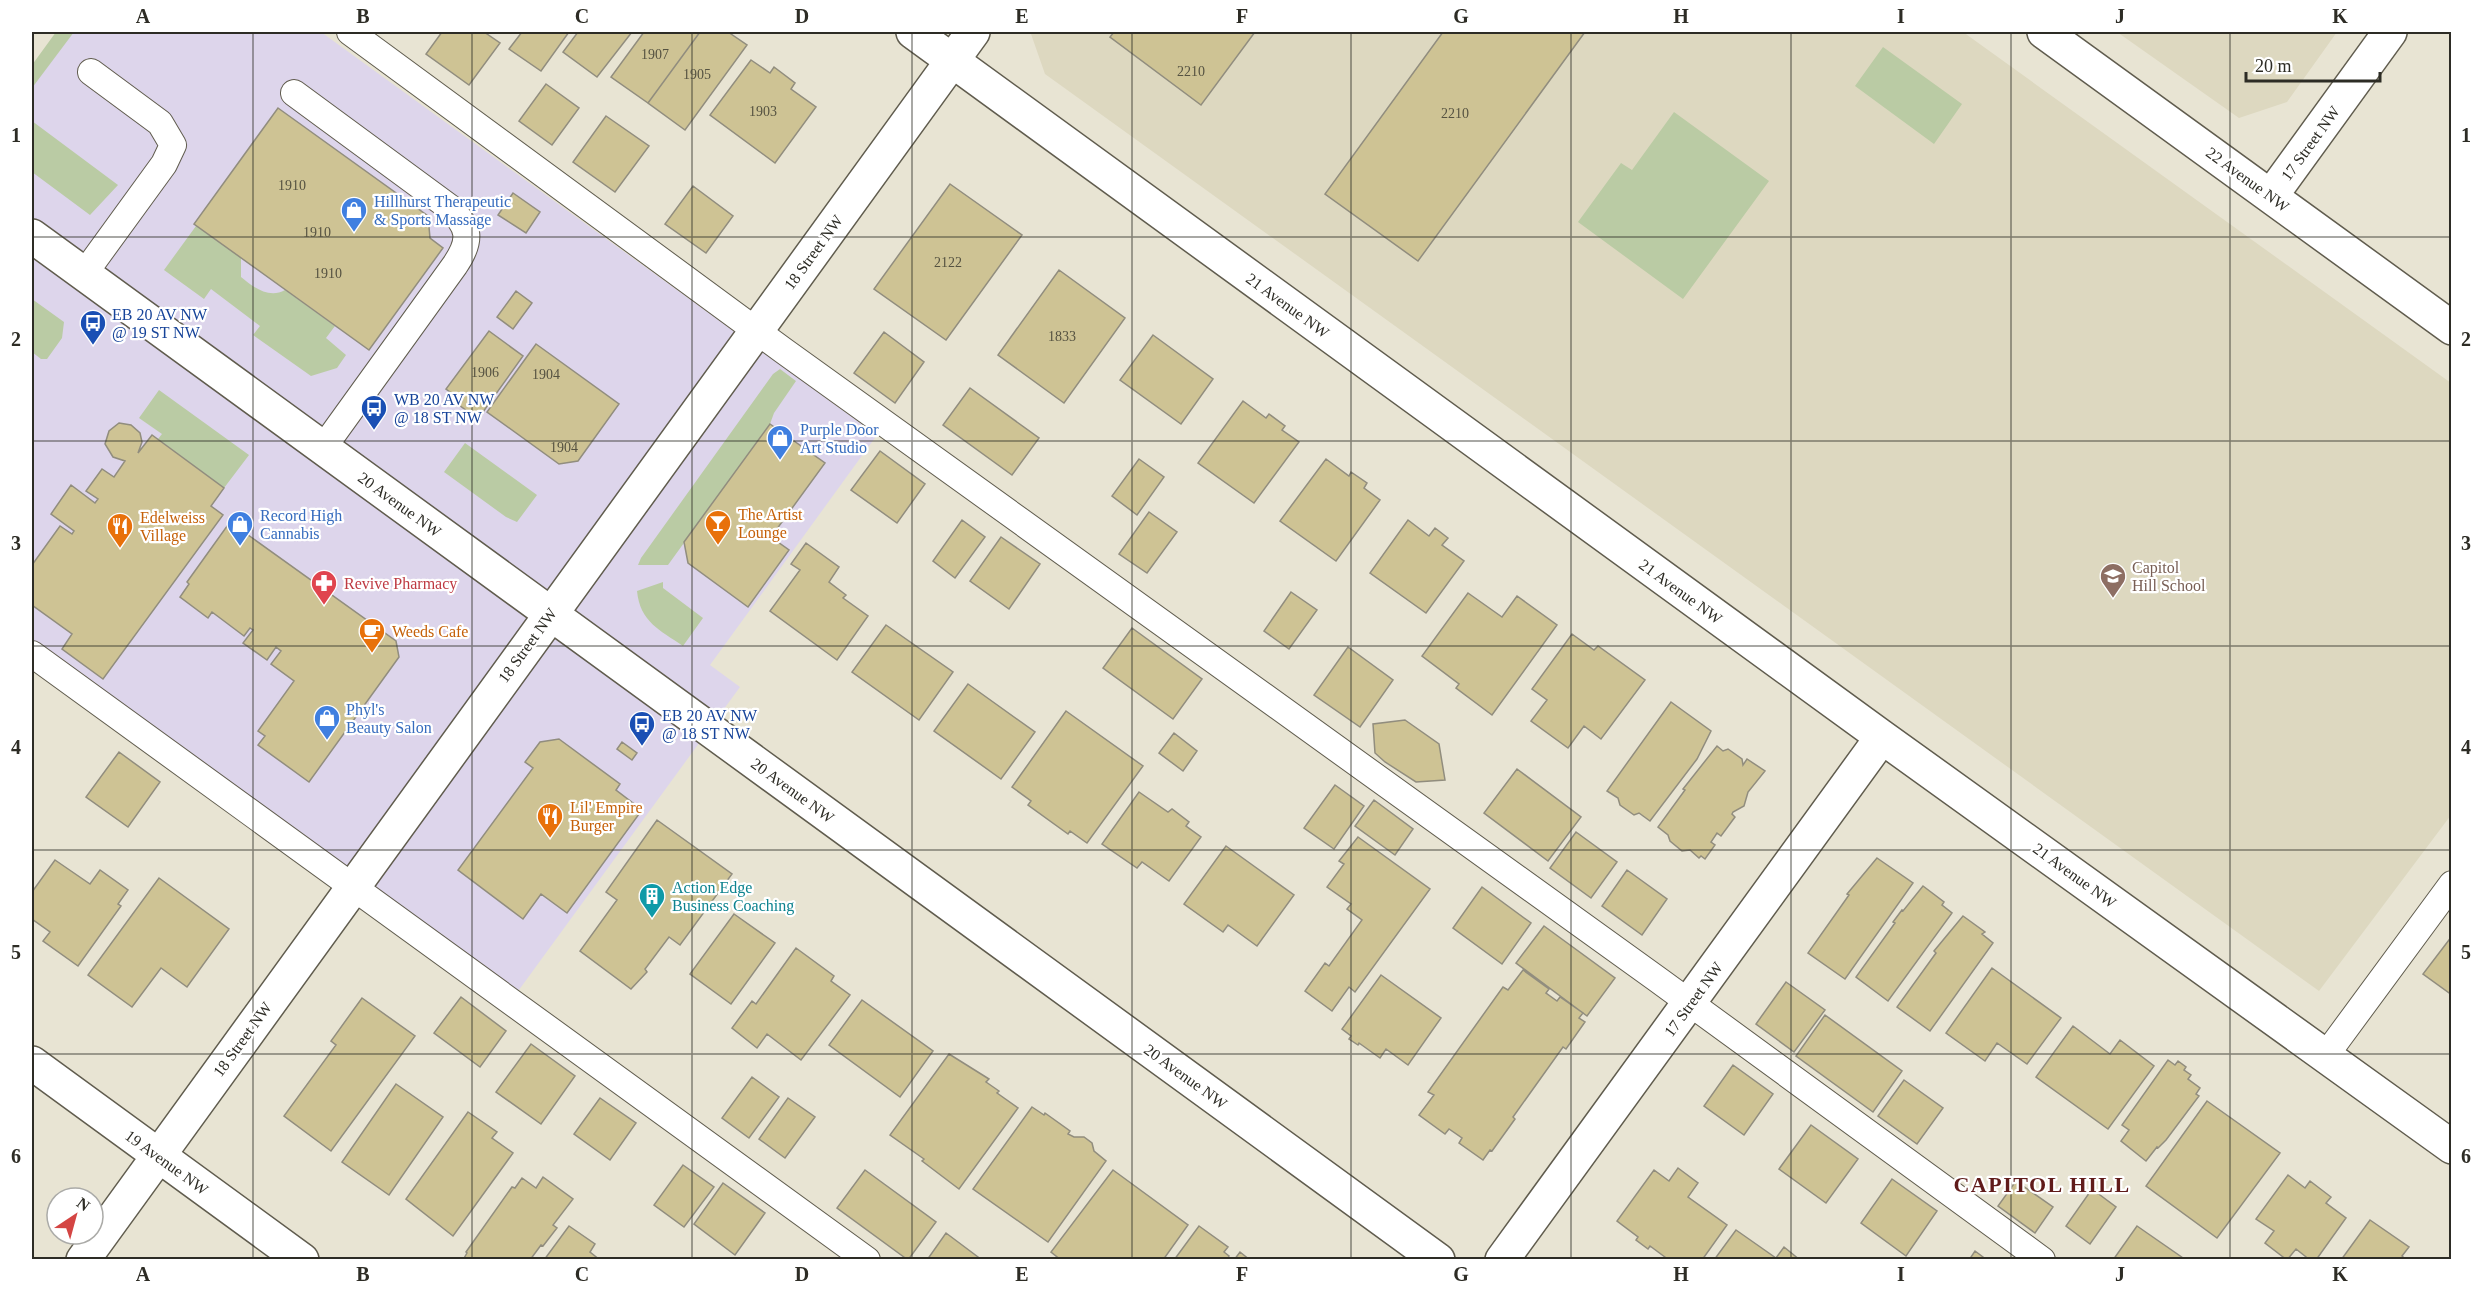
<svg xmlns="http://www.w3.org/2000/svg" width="2483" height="1291" font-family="Georgia,serif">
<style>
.commercial{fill:#ddd5eb}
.built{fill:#ddd8c0}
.green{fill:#bacba4}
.building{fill:#cec394;stroke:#918d7e;stroke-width:1.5}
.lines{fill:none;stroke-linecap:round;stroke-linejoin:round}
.service-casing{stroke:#605c4e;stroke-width:28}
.minor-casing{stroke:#605c4e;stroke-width:36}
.tertiary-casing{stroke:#605c4e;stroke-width:36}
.service{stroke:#fff;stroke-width:26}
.minor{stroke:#fff;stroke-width:33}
.tertiary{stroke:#fff;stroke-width:33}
.grid{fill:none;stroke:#2d2c25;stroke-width:1.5;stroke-opacity:0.55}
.labels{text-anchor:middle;stroke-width:4.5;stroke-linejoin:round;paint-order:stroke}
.number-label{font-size:14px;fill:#555241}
.street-label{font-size:16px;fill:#2d2c25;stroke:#fff}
.shop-label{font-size:16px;fill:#366cbe;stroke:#fff;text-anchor:start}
.transit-label{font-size:16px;fill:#164399;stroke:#fff;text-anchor:start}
.food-label{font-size:16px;fill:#c56008;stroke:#fff;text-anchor:start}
.education-label{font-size:16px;fill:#785e54;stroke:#fff;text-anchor:start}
.health-label{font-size:16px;fill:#be3a42;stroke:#fff;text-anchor:start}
.culture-label{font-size:16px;fill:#0d838f;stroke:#fff;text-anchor:start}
.district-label{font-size:22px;font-weight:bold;letter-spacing:1.5px;fill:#601b1a;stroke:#fff}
.neatline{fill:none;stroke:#2d2c25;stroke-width:2}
.grid-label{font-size:20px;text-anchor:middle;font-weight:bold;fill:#2d2c25}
</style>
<rect width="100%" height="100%" fill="#e8e4d3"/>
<!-- commercial -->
<path class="commercial" d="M65 32H321L877 435 710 665 740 687 516 994 32 642V77Z"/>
<!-- built -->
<path class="built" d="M1033 32H1963L2451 383V815L2319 991 1045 74 1031 34Z
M2117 32H2337L2287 102 2239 118Z"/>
<!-- green -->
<path class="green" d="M56 32H74L32 88V65Z
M1883 47 1962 104 1934 144 1855 86Z
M1674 112 1769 181 1683 299 1578 222 1621 163 1632 170Z
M32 121 118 185 90 215 32 172Z
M196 226 241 257V277C253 287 269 299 285 290L335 326 326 338 346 355 337 368 311 376 253 335 260 326 211 289 204 299 164 270Z
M32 299 64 322 62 338 47 359H41L32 352Z
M780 369 796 381 774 413 770 424 668 565H638L641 558 773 374Z
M159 390 249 455 224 488 158 439 162 434 139 418Z
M465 443 537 495 517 522 506 517 444 472Z
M663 582V588L703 618 683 646C660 630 640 622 637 591Z"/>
<!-- building -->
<path class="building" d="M442 32H484L500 43 469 85 426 54Z
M522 32H569L541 71 509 49Z
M578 32H632L597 77 563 52Z
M644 32H700L648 103 611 77Z
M700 32H728L747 45 685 130 648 103Z
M1114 32H1255L1201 105 1110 37Z
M1443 32H1585L1418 261 1325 194Z
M751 60 770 73 774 67 795 83 791 89 816 107 775 163 710 115Z
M546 84 579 108 552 145 519 121Z
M278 108 428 216 430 238 443 248 369 350 194 224Z
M606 116 649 146 615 192 573 162Z
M950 184 1022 235 946 340 874 289Z
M693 186 733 216 706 253 665 224Z
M513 193 540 212 526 233 498 215Z
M1059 270 1125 318 1064 403 998 355Z
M516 291 532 303 513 329 497 317Z
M489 331 523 356 478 419 459 405 462 401 446 389Z
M884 332 924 362 895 403 854 373Z
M1153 335 1213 379 1181 424 1120 380Z
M536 344 619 404 578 461 559 464 487 412Z
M970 388 1039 438 1012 475 943 425Z
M1243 401 1266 418 1269 414 1285 426 1282 430 1299 442 1254 503 1198 463Z
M119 423 131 425 140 433 142 442 138 453 152 435 224 488 211 506 223 515 103 679 62 649 72 634 32 605V565L60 526 72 534 74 531 51 514 71 485 95 503 98 499 86 491 102 469 114 477 125 461 113 457 105 444 109 431Z
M770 424 825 463 771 537 789 550 748 607 688 563 684 542Z
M880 451 925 484 897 523 851 490Z
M1139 459 1164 477 1137 515 1112 496Z
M1326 459 1349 476 1351 472 1367 483 1364 488 1380 500 1336 561 1280 521Z
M1149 512 1177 532 1147 573 1119 554Z
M962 520 985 537 955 578 933 561Z
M1408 520 1429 536 1435 528 1448 538 1442 545 1464 561 1426 613 1370 573Z
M230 522 396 641 399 657 309 782 258 745 265 736 258 731 294 681 271 664 281 651 276 647 267 660 243 643 253 630 250 628 244 636 212 612 208 618 180 597 189 584 187 582Z
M1001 537 1040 564 1009 609 970 581Z
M806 543 839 567 829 582 846 595 843 598 868 616 837 660 770 611 800 570 791 564Z
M1291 592 1317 610 1289 649 1264 631Z
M1468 593 1502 617 1517 596 1557 625 1492 715 1456 688 1459 684 1422 656Z
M886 625 953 672 919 720 852 672Z
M1132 628 1202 679 1173 719 1103 668Z
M1572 634 1594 650 1598 646 1645 680 1601 739 1584 726 1568 748 1531 721 1547 700 1532 689Z
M1348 647 1393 680 1360 727 1314 695Z
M968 684 1035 732 1001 779 934 731Z
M1671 702 1711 731 1697 759 1650 821 1639 813 1634 815 1620 805 1618 798 1607 791Z
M1066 711 1143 766 1087 843 1070 831 1068 834 1028 805 1031 801 1012 787Z
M1405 720 1439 744 1445 780 1416 782 1385 762 1375 753 1373 724Z
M1174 733 1197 751 1183 771 1159 753Z
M559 739 620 784 616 790 642 810 567 913 541 894 523 919 458 870 533 768 525 762 540 742Z
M622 742 637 753 632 760 617 749Z
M1717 746 1723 751 1728 749 1742 759 1743 765 1747 759 1765 771 1748 792 1744 806 1733 812 1732 814 1735 817 1721 836 1717 833 1711 842 1715 845 1705 859 1701 856 1699 858 1690 850 1682 851 1670 841 1668 835 1658 827 1685 790 1683 789Z
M119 752 160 782 128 827 86 797Z
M1517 769 1581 817 1548 861 1484 813Z
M1335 785 1364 806 1334 849 1304 828Z
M1139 792 1168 812 1172 809 1189 822 1186 826 1201 837 1169 881 1142 862 1137 868 1102 844Z
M1374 800 1413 829 1395 855 1355 826Z
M657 820 732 874 680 945 669 937 645 969 647 972 631 989 580 951 617 900 606 892Z
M1576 832 1617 862 1591 898 1550 868Z
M1358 837 1430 889 1355 992 1349 987 1332 1011 1305 991 1325 963 1329 966 1362 920 1347 909 1351 904 1327 887 1344 864 1339 861Z
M1226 846 1294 895 1257 946 1228 925 1223 932 1184 904Z
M1877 858 1913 883 1845 979 1808 953 1849 895 1847 894Z
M55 860 90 884 100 870 128 890 118 904 121 906 78 966 43 941 50 932 32 919V892Z
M1627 870 1667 899 1642 935 1602 906Z
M159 878 229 929 187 987 161 968 132 1007 88 975Z
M1923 886 1944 902 1942 905 1952 913 1888 1001 1856 977 1895 923 1893 922 1902 910 1903 911Z
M1482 887 1531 923 1502 964 1453 928Z
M734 914 775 943 731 1004 690 974Z
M1963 916 1985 932 1982 934 1993 943 1930 1031 1897 1007 1936 953 1934 951Z
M1544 926 1615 978 1587 1016 1516 963Z
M2452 936V995L2423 974Z
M796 948 834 976 831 981 850 995 801 1060 767 1034 757 1048 732 1028 752 1001 756 1004Z
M1992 968 2061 1018 2027 1064 1997 1043 1985 1061 1946 1033Z
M1523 970 1549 989 1546 993 1557 1001 1560 997 1583 1013 1579 1018 1585 1022 1566 1049 1563 1047 1513 1117 1515 1119 1492 1151 1490 1150 1483 1160 1459 1143 1462 1138 1449 1129 1445 1134 1419 1115 1434 1095 1428 1092 1503 987 1508 990Z
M1381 975 1441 1018 1408 1065 1386 1049 1380 1058 1359 1043 1358 1045 1349 1039 1351 1036 1342 1029Z
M1786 982 1825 1010 1794 1052 1756 1024Z
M461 997 506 1031 480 1067 434 1033Z
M362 998 415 1036 331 1151 284 1116 336 1045 331 1041Z
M862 1000 933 1051 900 1097 829 1045Z
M1825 1015 1902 1071 1873 1112 1796 1056Z
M2073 1026 2110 1054 2120 1040 2154 1066 2108 1129 2036 1077Z
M531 1044 575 1076 541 1124 496 1092Z
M949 1054 989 1079 986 1082 999 1091 997 1093 1018 1108 959 1189 922 1161 924 1159 890 1135Z
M2168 1060 2175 1065 2178 1061 2186 1067 2184 1070 2191 1075 2188 1079 2200 1088 2196 1094 2199 1096 2166 1140 2158 1148 2157 1147 2146 1161 2121 1141 2129 1130 2122 1125Z
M1733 1065 1773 1094 1744 1135 1704 1106Z
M752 1077 779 1097 749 1138 722 1118Z
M1904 1080 1943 1108 1917 1144 1878 1116Z
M396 1084 443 1117 389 1195 342 1162Z
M600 1098 636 1123 610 1160 574 1134Z
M788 1098 815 1117 785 1158 759 1139Z
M2207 1101 2280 1153 2217 1238 2146 1186Z
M1032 1107 1044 1115 1045 1113 1070 1131 1068 1134 1074 1137H1084L1092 1143 1094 1151 1106 1161 1048 1242 973 1189Z
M468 1112 497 1132 492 1138 513 1153 453 1236 406 1199Z
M1811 1125 1858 1159 1826 1203 1779 1169Z
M683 1165 714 1187 684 1227 654 1205Z
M1678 1168 1698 1183 1688 1197 1727 1225 1702 1260H1669L1650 1246 1648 1249 1636 1240 1638 1237 1617 1221 1654 1170 1669 1181Z
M865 1170 936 1222 908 1260 837 1208Z
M1113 1170 1188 1225 1163 1260H1061L1051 1252Z
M2288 1175 2305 1188 2310 1181 2331 1197 2326 1203 2346 1218 2316 1260H2310L2296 1249 2287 1260 2265 1243 2274 1231 2256 1219Z
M543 1177 573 1199 553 1225 557 1228 543 1246 541 1245 530 1260H463L467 1253 466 1252 512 1187 515 1188 522 1178 536 1188Z
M1892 1179 1937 1211 1906 1256 1861 1223Z
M2016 1181 2053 1207 2035 1233 1998 1206Z
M723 1183 765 1213 735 1255 694 1224Z
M2092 1189 2116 1207 2090 1244 2066 1226Z
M2370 1220 2409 1247 2402 1256 2406 1260H2341Z
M569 1226 595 1244 590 1252 600 1260H544Z
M1199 1226 1228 1247 1224 1252 1229 1256 1227 1260H1174Z
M2137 1226 2183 1258 2182 1260H2113Z
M1736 1230 1776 1258 1784 1247 1800 1260H1714Z
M946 1233 982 1260H927Z
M1975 1251 1987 1260H1969Z
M1240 1252 1250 1260H1234Z"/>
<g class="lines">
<!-- service casing -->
<g class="service-casing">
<path id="service" d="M350 32 784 351 1657 979 2042 1260
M294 93 449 207C470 227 472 240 455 265L323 448
M84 274 164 164 173 145 160 123 91 72
M32 654 867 1260
M2326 1055 2452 884"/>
</g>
<!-- minor casing -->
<g class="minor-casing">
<path id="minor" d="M913 32 1882 737 2452 1147
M2044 32 2452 328
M2271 196 2390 32
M32 1063 302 1260
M83 1260 973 32
M1502 1260 1882 737"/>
</g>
<!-- tertiary casing -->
<g class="tertiary-casing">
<path id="tertiary" d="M32 236 1438 1260"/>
</g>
<!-- service -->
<use href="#service" class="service"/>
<!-- minor -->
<use href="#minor" class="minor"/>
<!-- tertiary -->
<use href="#tertiary" class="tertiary"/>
</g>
<!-- grid -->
<path class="grid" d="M253 32V1260M472 32V1260M692 32V1260M912 32V1260M1132 32V1260M1351 32V1260M1571 32V1260M1791 32V1260M2011 32V1260M2230 32V1260M32 237H2452M32 441H2452M32 646H2452M32 850H2452M32 1054H2452"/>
<!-- icons -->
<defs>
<g id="shop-pin" transform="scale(1.35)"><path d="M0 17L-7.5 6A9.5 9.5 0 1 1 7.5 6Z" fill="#3f7fe0" stroke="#fff"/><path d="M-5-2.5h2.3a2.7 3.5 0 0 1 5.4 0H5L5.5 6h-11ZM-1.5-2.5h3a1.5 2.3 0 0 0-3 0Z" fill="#fff"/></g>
<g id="bus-pin" transform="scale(1.35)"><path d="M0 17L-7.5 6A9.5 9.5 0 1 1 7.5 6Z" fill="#1a4fb4" stroke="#fff"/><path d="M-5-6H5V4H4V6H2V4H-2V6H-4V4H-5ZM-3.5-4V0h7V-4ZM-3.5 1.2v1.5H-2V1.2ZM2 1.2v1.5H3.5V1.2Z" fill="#fff"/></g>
<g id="bar-pin" transform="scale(1.35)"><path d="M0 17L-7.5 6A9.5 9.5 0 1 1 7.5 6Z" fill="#e8710a" stroke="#fff"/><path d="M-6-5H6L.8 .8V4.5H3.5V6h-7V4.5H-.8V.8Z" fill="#fff"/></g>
<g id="restaurant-pin" transform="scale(1.35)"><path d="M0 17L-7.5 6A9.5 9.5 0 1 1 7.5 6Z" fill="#e8710a" stroke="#fff"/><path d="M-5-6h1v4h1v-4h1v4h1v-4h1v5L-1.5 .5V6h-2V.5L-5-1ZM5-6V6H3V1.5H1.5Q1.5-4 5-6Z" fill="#fff"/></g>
<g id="school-pin" transform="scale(1.35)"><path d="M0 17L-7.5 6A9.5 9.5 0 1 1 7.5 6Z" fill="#8d6e63" stroke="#fff"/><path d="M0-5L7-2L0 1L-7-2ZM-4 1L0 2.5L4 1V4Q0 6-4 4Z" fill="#fff"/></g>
<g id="pharmacy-pin" transform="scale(1.35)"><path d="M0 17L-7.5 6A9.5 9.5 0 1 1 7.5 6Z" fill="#e0444e" stroke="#fff"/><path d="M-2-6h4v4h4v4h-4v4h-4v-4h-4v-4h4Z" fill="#fff"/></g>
<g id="cafe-pin" transform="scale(1.35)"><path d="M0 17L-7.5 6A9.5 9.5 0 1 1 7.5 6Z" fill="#e8710a" stroke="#fff"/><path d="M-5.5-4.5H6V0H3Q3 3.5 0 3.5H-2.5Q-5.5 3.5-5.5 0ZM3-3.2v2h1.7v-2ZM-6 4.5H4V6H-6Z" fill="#fff"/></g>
<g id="building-pin" transform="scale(1.35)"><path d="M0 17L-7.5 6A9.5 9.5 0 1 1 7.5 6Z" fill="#0f9aa8" stroke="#fff"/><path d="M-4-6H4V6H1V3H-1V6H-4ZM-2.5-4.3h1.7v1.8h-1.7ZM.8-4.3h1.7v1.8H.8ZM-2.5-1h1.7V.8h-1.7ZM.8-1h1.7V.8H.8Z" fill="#fff"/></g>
</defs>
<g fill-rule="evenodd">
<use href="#shop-pin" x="354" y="210"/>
<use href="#bus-pin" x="93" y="323"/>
<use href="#bus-pin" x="374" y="408"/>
<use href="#shop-pin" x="780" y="438"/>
<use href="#bar-pin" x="718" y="523"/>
<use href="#shop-pin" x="240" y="524"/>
<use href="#restaurant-pin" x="120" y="526"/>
<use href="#school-pin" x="2113" y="576"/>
<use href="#pharmacy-pin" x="324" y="583"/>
<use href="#cafe-pin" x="372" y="631"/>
<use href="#shop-pin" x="327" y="718"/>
<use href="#bus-pin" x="642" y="724"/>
<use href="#restaurant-pin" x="550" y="816"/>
<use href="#building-pin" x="652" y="896"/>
</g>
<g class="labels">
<!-- number labels -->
<g class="number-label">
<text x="655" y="59">1907</text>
<text x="1191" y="76">2210</text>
<text x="697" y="79">1905</text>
<text x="763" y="116">1903</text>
<text x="1455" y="118">2210</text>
<text x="292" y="190">1910</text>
<text x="317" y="237">1910</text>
<text x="948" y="267">2122</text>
<text x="328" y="278">1910</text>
<text x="1062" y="341">1833</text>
<text x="485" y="377">1906</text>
<text x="546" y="379">1904</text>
<text x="564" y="452">1904</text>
</g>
<!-- street labels -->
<g class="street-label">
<text transform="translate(2310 143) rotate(-54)" y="6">17 Street NW</text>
<text transform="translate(2248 179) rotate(36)" y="6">22 Avenue NW</text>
<text transform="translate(813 252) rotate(-54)" y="6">18 Street NW</text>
<text transform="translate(1288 305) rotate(36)" y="6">21 Avenue NW</text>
<text transform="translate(400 504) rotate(36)" y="6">20 Avenue NW</text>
<text transform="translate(1681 591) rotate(36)" y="6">21 Avenue NW</text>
<text transform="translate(527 645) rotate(-54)" y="6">18 Street NW</text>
<text transform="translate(793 790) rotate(36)" y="6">20 Avenue NW</text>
<text transform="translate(2075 875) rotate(36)" y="6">21 Avenue NW</text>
<text transform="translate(1693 999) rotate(-54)" y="6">17 Street NW</text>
<text transform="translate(242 1039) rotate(-54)" y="6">18 Street NW</text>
<text transform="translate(1186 1076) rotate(36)" y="6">20 Avenue NW</text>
<text transform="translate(167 1162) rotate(36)" y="6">19 Avenue NW</text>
</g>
<!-- shop labels -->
<g class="shop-label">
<text x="374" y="207">Hillhurst Therapeutic<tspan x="374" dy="18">&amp; Sports Massage</tspan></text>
<text x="800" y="435">Purple Door<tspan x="800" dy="18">Art Studio</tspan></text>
<text x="260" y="521">Record High<tspan x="260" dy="18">Cannabis</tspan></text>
<text x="346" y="715">Phyl's<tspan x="346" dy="18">Beauty Salon</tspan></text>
</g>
<!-- transit labels -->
<g class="transit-label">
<text x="112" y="320">EB 20 AV NW<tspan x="112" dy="18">@ 19 ST NW</tspan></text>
<text x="394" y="405">WB 20 AV NW<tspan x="394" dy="18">@ 18 ST NW</tspan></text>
<text x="662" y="721">EB 20 AV NW<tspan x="662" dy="18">@ 18 ST NW</tspan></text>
</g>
<!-- food labels -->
<g class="food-label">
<text x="738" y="520">The Artist<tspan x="738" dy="18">Lounge</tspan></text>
<text x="140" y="523">Edelweiss<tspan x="140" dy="18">Village</tspan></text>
<text x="392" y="637">Weeds Cafe</text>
<text x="570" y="813">Lil' Empire<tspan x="570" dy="18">Burger</tspan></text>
</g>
<!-- education labels -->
<g class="education-label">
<text x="2132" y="573">Capitol<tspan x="2132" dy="18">Hill School</tspan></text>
</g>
<!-- health labels -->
<g class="health-label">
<text x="344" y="589">Revive Pharmacy</text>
</g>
<!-- culture labels -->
<g class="culture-label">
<text x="672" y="893">Action Edge<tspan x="672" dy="18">Business Coaching</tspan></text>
</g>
<!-- district labels -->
<g class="district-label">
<text x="2042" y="1192">CAPITOL HILL</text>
</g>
</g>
<!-- border -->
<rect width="2483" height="1291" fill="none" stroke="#ffffff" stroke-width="66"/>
<!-- north arrow -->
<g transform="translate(75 1216) rotate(36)"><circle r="28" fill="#ffffff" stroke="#ababa8" stroke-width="1.5"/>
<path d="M0-4.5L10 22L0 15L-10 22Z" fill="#d44543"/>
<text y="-9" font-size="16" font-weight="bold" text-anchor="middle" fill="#2d2c25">N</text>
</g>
<!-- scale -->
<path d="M2246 72v9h134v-9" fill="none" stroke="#2d2c25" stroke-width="3"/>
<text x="2255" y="72" font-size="18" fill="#2d2c25" stroke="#ffffff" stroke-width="4.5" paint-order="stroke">20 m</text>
<rect x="33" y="33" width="2417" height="1225" class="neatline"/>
<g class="grid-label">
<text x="143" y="23">A</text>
<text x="363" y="23">B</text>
<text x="582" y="23">C</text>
<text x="802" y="23">D</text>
<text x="1022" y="23">E</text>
<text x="1242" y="23">F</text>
<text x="1461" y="23">G</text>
<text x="1681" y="23">H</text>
<text x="1901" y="23">I</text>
<text x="2120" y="23">J</text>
<text x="2340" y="23">K</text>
<text x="16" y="142">1</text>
<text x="2466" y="142">1</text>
<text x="16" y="346">2</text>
<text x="2466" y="346">2</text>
<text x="16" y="550">3</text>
<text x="2466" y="550">3</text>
<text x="16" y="754">4</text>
<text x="2466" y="754">4</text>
<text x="16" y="959">5</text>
<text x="2466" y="959">5</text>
<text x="16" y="1163">6</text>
<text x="2466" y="1163">6</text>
<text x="143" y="1281">A</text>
<text x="363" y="1281">B</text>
<text x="582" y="1281">C</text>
<text x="802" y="1281">D</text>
<text x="1022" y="1281">E</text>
<text x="1242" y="1281">F</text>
<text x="1461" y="1281">G</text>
<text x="1681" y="1281">H</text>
<text x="1901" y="1281">I</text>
<text x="2120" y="1281">J</text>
<text x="2340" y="1281">K</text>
</g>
</svg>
